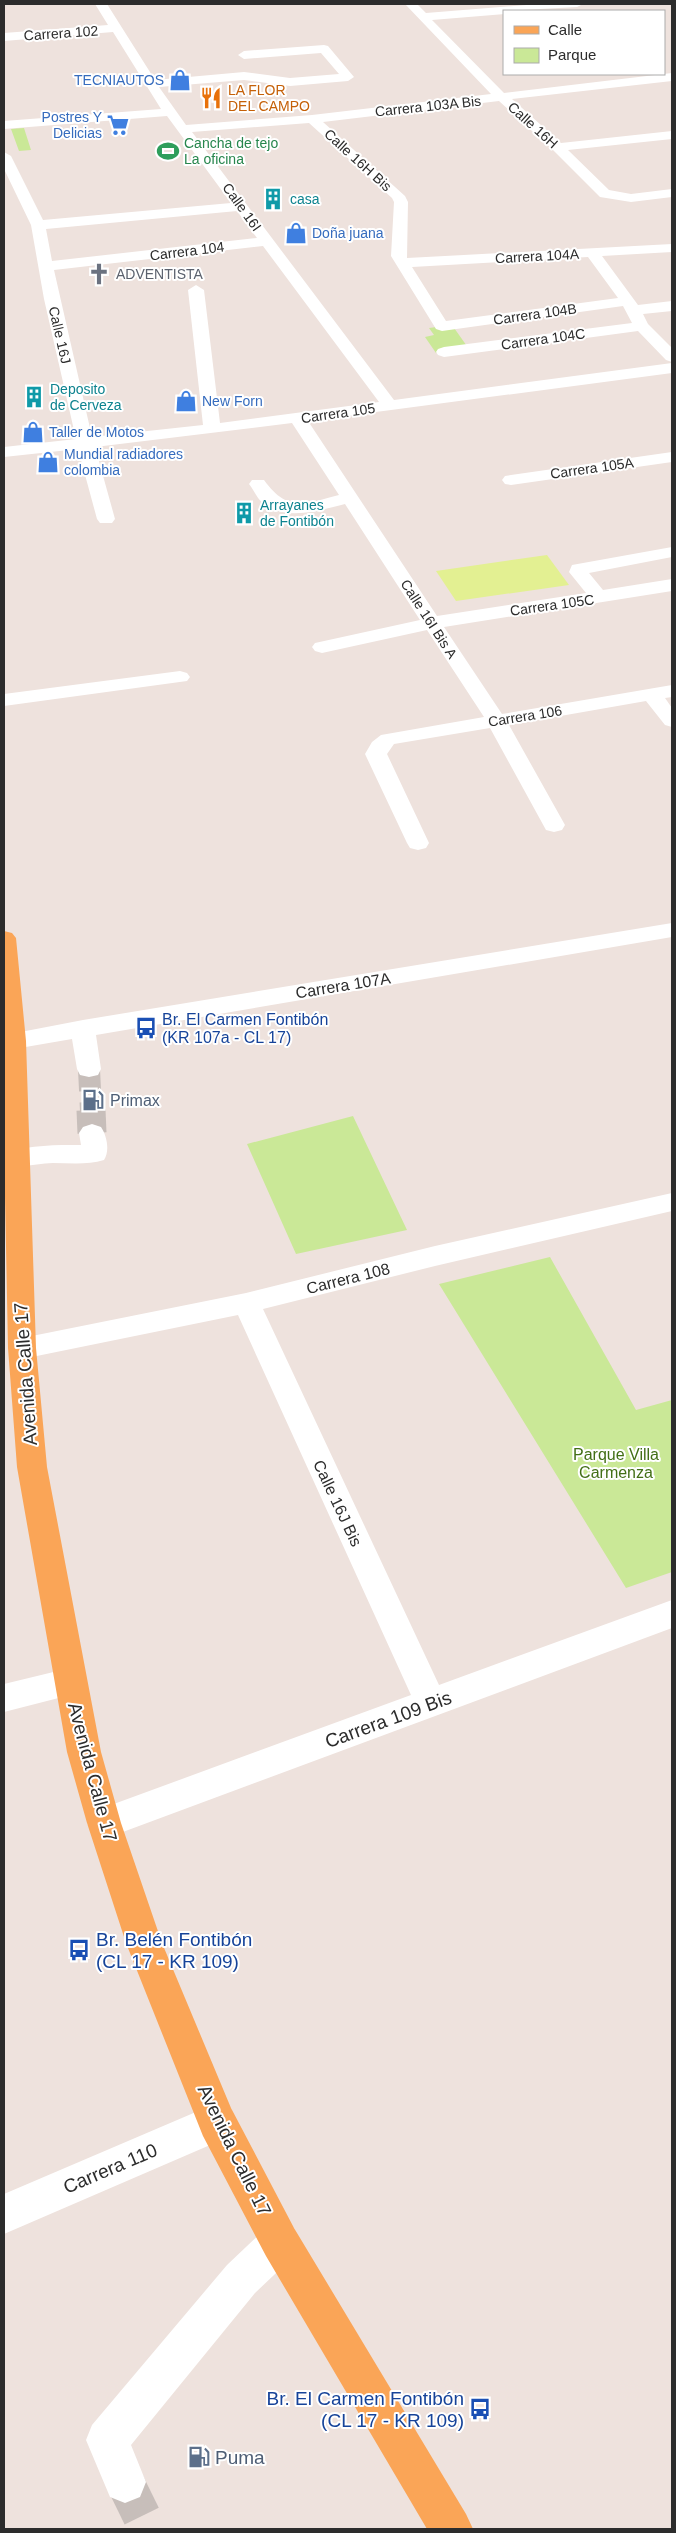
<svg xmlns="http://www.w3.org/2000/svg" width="676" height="2533" font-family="Arial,sans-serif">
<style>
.green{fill:#cae897}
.pitch{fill:#e3f092}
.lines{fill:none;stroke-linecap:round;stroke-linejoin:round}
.minor-tunnel-far2{stroke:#c7beba;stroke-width:22;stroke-dasharray:22 11;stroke-linecap:butt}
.minor-tunnel-far1{stroke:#c7beba;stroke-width:29;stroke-dasharray:29 14;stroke-linecap:butt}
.minor-tunnel{stroke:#c7beba;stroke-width:38;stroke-dasharray:38 19;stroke-linecap:butt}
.minor{fill:#fff;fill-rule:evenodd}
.major{fill:#faa557;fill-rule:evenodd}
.labels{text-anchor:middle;stroke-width:4;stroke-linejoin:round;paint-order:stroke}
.far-street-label{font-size:14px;fill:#2c2c2c;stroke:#fff}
.far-shop-label{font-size:14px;fill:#366cbe;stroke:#fff;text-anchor:start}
.far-food-label{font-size:14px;fill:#c56008;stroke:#fff;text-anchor:start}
.far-leisure-label{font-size:14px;fill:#27864d;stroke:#fff;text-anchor:start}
.far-culture-label{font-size:14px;fill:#0d838f;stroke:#fff;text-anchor:start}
.far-worship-label{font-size:14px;fill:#5b616d;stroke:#fff;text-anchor:start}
.street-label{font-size:16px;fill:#2c2c2c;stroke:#fff}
.transit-label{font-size:16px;fill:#164399;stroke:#fff;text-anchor:start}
.service-label{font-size:16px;fill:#4e5e75;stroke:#fff;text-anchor:start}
.park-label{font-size:16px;fill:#426f16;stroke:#fff}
.near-street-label{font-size:19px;fill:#2c2c2c;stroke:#fff}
.near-transit-label{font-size:19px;fill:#164399;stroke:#fff;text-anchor:start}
.near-service-label{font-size:19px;fill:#4e5e75;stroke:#fff;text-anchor:start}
</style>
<rect width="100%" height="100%" fill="#eee2dd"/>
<!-- green -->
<path class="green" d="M24 128 31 150 19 151 11 129Z
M452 325 469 349 436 353 425 337 434 335 429 328Z
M353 1116 407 1230 296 1254 247 1144Z
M550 1257 636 1410 672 1400V1572L626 1588 439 1284Z"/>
<!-- pitch -->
<path class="pitch" d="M547 555 569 585 456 601 436 571Z"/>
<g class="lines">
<!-- minor-tunnel-far2 -->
<path class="minor-tunnel-far2" d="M89 1069 91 1111"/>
<!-- minor-tunnel-far1 -->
<path class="minor-tunnel-far1" d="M91 1110 92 1133"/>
<!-- minor-tunnel -->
<path class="minor-tunnel" d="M125 2482 148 2529"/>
<!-- minor -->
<path class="minor" d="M95 4H107L155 80 244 72 290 78 339 74 321 53 244 59 238 55 244 51 324 45 328 46 354 77 348 81 290 86 244 80 159 87 186 125 312 115 491 94 405 4H417L426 13 539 4H583L577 7 505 11V14L432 20 504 93 672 73V81L512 99 561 143 672 131V139L568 150 609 190 631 194 672 189V197L631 202 600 197 553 150 499 101 323 122 405 196 408 202 407 258 672 244V252L602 256 638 305 672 301V311L643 314 648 324 672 348V362L666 360 638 331 444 357 438 355 436 352 438 349 444 347 632 323 623 306 442 331 436 329 391 256 394 202 392 198 309 123 192 132 394 400 672 363V373L308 421 437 616 586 593 569 572 572 565 672 547V557L589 573 603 590 672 579V591L444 627 502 714 672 685V697L665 698 672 708V727L665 725 646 701 509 725 565 825 562 830 554 832 546 830 490 728 394 744 387 754 429 843 426 848 418 850 410 848 407 843 365 754 372 742 381 735 484 717 427 630 322 653 315 651 312 647 315 643 420 620 345 504C320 510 286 522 263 503 257 499 254 490 249 484L252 480H264C288 513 304 504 339 495L292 423 95 447 115 519 112 523H100L97 519 78 449 4 457V447L76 439 44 299 31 225 4 169V152L11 156 43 220 231 203 167 116 4 129V121L161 109 113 32 4 41V33L108 25ZM237 211 257 238 52 261 46 229ZM263 246 379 402 220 423 204 290 196 285 188 290 203 425 92 437 54 270ZM588 257 618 298 446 321 412 267Z
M672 452V462L511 485 505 484 502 480 505 476 511 475Z
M180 671 187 673 190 677 187 681 4 706V694Z
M672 923V937L96 1035 101 1069 98 1075 89 1077 80 1075 77 1069 72 1039 14 1049 4 1044 5 1035 83 1020Z
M92 1124 101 1127C107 1136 110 1151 104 1160 88 1165 70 1163 53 1163 38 1163 22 1169 7 1164L4 1159 7 1152C31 1145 56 1145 81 1145L79 1133 83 1127Z
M672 1193V1211L435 1266 263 1309 439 1685 672 1600V1628L104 1839 92 1834 87 1823 92 1812 411 1695 238 1315 22 1359 12 1356 8 1348 12 1340 246 1293 435 1246Z
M70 1668 82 1672 86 1682 82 1692 4 1712V1684Z
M217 2103 231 2108 236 2122 231 2136 4 2234V2194Z
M280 2222 294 2228 300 2242 294 2256 255 2293 131 2445 146 2482 140 2497 125 2503 110 2497 86 2440 92 2425 227 2265 266 2228Z"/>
<!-- major -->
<path class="major" d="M4 931 12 933 16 938 26 1041 36 1348 47 1467 101 1752 121 1823 162 1943 231 2108 294 2228 466 2514 473 2529H427L266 2256 203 2136 126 1943 87 1823 67 1752 17 1467 8 1348 4 1146Z"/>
</g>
<!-- icons -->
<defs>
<g id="shop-bare" transform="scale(1.725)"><path d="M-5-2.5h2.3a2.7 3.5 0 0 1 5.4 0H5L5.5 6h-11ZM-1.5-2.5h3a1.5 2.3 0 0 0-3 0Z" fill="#3f7fe0" stroke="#fff" stroke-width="2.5" paint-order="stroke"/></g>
<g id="restaurant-bare" transform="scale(1.725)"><path d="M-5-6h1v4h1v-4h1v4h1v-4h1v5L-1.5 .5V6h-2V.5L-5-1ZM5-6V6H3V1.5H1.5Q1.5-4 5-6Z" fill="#e8710a" stroke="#fff" stroke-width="2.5" paint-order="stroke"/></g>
<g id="supermarket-bare" transform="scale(1.725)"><path d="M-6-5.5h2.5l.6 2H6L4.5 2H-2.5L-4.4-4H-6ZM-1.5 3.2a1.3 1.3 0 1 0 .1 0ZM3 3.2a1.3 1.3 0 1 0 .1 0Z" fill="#3f7fe0" stroke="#fff" stroke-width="2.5" paint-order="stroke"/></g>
<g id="stadium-bare" transform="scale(1.725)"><path d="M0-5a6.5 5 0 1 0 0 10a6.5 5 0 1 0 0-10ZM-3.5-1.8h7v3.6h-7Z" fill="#2e9e5b" stroke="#fff" stroke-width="2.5" paint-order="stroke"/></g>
<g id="building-bare" transform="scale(1.725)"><path d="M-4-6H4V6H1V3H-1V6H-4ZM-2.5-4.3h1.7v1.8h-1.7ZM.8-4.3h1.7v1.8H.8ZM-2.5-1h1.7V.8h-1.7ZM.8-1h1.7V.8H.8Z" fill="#0f9aa8" stroke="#fff" stroke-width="2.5" paint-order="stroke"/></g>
<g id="church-bare" transform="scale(1.725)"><path d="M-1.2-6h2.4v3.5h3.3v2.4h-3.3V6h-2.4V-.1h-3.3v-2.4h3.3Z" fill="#6b7280" stroke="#fff" stroke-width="2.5" paint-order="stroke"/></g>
<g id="bus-bare" transform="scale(1.725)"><path d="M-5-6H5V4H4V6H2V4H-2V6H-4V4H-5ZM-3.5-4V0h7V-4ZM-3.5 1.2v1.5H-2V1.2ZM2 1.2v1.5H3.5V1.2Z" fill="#1a4fb4" stroke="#fff" stroke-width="2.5" paint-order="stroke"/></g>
<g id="fuel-bare" transform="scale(1.725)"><path d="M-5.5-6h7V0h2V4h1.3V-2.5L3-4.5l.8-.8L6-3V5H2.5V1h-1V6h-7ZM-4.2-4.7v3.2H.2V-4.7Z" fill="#5c6f8a" stroke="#fff" stroke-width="2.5" paint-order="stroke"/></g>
</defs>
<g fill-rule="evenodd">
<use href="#shop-bare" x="180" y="80"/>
<use href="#restaurant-bare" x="211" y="98"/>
<use href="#supermarket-bare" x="118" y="125"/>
<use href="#stadium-bare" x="168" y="151"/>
<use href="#building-bare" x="273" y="199"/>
<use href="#shop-bare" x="296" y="233"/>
<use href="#church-bare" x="99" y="274"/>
<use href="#building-bare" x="34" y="397"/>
<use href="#shop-bare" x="186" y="401"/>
<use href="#shop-bare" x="33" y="432"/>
<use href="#shop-bare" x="48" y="462"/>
<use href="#building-bare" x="244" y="513"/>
<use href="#bus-bare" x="146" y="1028"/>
<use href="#fuel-bare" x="93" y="1100"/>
<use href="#bus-bare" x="79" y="1950"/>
<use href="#bus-bare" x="480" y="2409"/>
<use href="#fuel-bare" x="199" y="2457"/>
</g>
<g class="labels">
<!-- far-street labels -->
<g class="far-street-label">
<text transform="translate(61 33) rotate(-4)" y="5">Carrera 102</text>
<text transform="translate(428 106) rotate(-6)" y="5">Carrera 103A Bis</text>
<text transform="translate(533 125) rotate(42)" y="5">Calle 16H</text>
<text transform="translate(358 160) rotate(42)" y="5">Calle 16H Bis</text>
<text transform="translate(242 207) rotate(54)" y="5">Calle 16I</text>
<text transform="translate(187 251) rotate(-7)" y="5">Carrera 104</text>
<text transform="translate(537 256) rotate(-3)" y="5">Carrera 104A</text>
<text transform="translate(535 314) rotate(-8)" y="5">Carrera 104B</text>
<text transform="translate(60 335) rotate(77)" y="5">Calle 16J</text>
<text transform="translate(543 339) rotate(-8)" y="5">Carrera 104C</text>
<text transform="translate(338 413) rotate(-8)" y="5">Carrera 105</text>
<text transform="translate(592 468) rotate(-8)" y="5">Carrera 105A</text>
<text transform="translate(552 605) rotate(-8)" y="5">Carrera 105C</text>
<text transform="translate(429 619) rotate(57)" y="5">Calle 16I Bis A</text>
<text transform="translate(525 716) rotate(-9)" y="5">Carrera 106</text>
</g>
<!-- far-shop labels -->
<g class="far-shop-label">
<text x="164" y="85" text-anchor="end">TECNIAUTOS</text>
<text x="102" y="122" text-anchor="end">Postres Y<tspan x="102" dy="16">Delicias</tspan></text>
<text x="312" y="238">Doña juana</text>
<text x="202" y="406">New Forn</text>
<text x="49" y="437">Taller de Motos</text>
<text x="64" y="459">Mundial radiadores<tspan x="64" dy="16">colombia</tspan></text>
</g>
<!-- far-food labels -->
<g class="far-food-label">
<text x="228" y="95">LA FLOR<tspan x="228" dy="16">DEL CAMPO</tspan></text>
</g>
<!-- far-leisure labels -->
<g class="far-leisure-label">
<text x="184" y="148">Cancha de tejo<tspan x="184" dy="16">La oficina</tspan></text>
</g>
<!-- far-culture labels -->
<g class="far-culture-label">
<text x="290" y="204">casa</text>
<text x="50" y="394">Deposito<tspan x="50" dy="16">de Cerveza</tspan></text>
<text x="260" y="510">Arrayanes<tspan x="260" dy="16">de Fontibón</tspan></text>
</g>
<!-- far-worship labels -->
<g class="far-worship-label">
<text x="116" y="279">ADVENTISTA</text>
</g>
<!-- street labels -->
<g class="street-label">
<text transform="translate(343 985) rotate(-9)" y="6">Carrera 107A</text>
<text transform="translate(348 1278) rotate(-14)" y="6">Carrera 108</text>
<text transform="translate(338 1503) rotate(65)" y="6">Calle 16J Bis</text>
</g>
<!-- transit labels -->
<g class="transit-label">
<text x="162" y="1025">Br. El Carmen Fontibón<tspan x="162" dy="18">(KR 107a - CL 17)</tspan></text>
</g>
<!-- service labels -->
<g class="service-label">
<text x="110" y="1106">Primax</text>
</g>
<!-- park labels -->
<g class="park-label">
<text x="616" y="1460">Parque Villa<tspan x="616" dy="18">Carmenza</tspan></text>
</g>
<!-- near-street labels -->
<g class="near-street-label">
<text transform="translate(25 1374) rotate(-94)" y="7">Avenida Calle 17</text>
<text transform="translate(388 1719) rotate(-20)" y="7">Carrera 109 Bis</text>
<text transform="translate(93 1772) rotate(75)" y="7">Avenida Calle 17</text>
<text transform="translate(235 2150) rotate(64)" y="7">Avenida Calle 17</text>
<text transform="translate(110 2168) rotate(-23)" y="7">Carrera 110</text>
</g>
<!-- near-transit labels -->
<g class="near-transit-label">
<text x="96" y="1946">Br. Belén Fontibón<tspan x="96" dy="22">(CL 17 - KR 109)</tspan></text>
<text x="464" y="2405" text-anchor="end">Br. El Carmen Fontibón<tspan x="464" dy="22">(CL 17 - KR 109)</tspan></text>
</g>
<!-- near-service labels -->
<g class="near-service-label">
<text x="215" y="2464">Puma</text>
</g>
</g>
<!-- border -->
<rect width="676" height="2533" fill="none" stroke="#2c2c2c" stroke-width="10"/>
<!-- legend -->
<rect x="503" y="10" width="162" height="65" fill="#ffffff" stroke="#ababab"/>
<rect x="514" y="26" width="25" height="8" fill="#faa557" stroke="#ababab"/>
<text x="548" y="35" font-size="15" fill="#2c2c2c">Calle</text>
<rect x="514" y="48" width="25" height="15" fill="#cae897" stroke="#ababab"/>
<text x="548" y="60" font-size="15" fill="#2c2c2c">Parque</text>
</svg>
